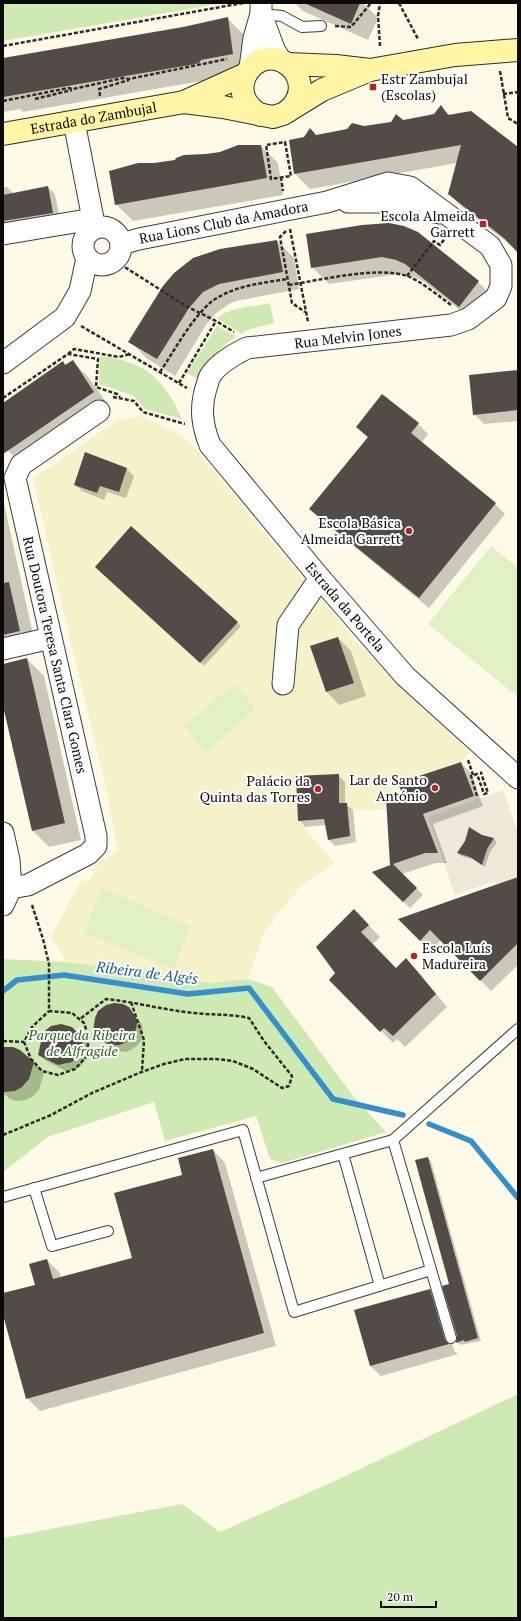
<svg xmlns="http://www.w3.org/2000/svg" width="521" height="1621" font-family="'PT Serif',serif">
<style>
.farmland{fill:#f5f1c8}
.green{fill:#cee9b1}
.pitch{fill:#e0f0c3}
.plaza{fill:#ede8d8}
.shadow{fill:#0003}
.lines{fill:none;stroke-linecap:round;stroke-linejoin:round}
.stream{stroke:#3190d0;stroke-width:5.5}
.building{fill:#534b47}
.lane-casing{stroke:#3d3d3d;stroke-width:12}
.street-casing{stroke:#3d3d3d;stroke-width:23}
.secondary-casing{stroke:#2c2c2c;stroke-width:24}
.path{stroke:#2c2c2c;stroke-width:2.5;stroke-dasharray:4 2;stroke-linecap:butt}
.lane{stroke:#fff;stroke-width:10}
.street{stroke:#fff;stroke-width:21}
.secondary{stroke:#fff5a3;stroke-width:22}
.poi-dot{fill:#bc2027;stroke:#fff;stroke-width:1.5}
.labels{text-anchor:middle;stroke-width:4;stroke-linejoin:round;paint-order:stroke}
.poi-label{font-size:14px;fill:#0a0a0a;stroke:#fff;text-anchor:end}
.street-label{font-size:14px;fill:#0a0a0a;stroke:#fff}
.park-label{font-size:14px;font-style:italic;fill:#29621a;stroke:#fff}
.water-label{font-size:15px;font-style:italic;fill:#12609d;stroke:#fff}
</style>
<rect width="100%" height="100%" fill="#fffae8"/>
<!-- farmland -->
<path class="farmland" d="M141 416 180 434 195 447 265 534 362 648 471 752 461 761 398 783 402 793 386 798 387 809 348 811 347 803H339L338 774 298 821 335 863 301 886 264 932 248 979 211 983 67 962 51 937 82 879 88 883 100 861 118 852 105 783 69 635 34 483V478L116 421Z"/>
<!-- green -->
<path class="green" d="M3 3H224L3 41Z
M270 303 274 323 250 329 241 334 217 318C230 307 253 307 270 303Z
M217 326 236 336 220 349 198 379 187 373Z
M100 356C146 362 164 378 182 419L145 409 134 396 99 384Z
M3 959 67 962 211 983 248 979 272 987 354 1097 386 1132 282 1163 270 1159 256 1116 165 1141 154 1102 48 1137 3 1172Z
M518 1394V1618H3V1538L182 1504 220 1532 339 1479Z"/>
<!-- pitch -->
<path class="pitch" d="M491 546 518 568V697L428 624Z
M235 684 256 709 205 752 184 726Z
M102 888 191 926 173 969 84 932Z"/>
<!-- plaza -->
<path class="plaza" d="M503 790 518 833V877L496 884 494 881 455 895 428 817Z"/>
<!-- shadow -->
<path class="shadow" d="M295 3H363L378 18 368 40 303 11Z
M227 18 243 34 248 70 207 80 23 112 20 109 3 112V59L183 28Z
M441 107 450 115 518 149V251L464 209 449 194 457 163 310 189 295 174 316 136 435 115Z
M261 146 278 163 283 195 133 221 116 204 206 155Z
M3 187H7L14 194 48 187 55 194 60 220 3 228Z
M362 226 478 282 495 298 476 323 423 281 414 277 399 274 329 284 312 267Z
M277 241 294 258 299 289 236 301 229 304 215 314 206 325 175 376 146 358 130 341Z
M72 361 89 378 111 409 24 468 3 445V404L63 362 66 366Z
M518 371V421L484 424 474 414Z
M418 424 428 434 421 443 495 504 505 514 429 608 321 519 311 509 368 438 357 427Z
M127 469 134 476 126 498 107 492 104 500 82 491 75 485Z
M3 499 36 648 3 654Z
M131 528 241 626 204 666 99 570Z
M338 638 351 651 366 696 339 705 327 692 311 647Z
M27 659 44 676 81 840 49 847 32 830 3 702V665Z
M461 763 471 773 483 806 433 824 447 863H436L402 874 423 895 410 908 374 873 391 865 387 799 403 793Z
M338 775 345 782V804L353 810 356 842 335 846 329 840 326 825 305 827 299 820Z
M482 836 494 839 497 842 490 852 485 867 475 860 461 856 458 853Z
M518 878V965L491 991 441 940 431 951 400 919Z
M354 910 380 937 372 945 396 969 406 959 418 971 447 1007 405 1047 397 1039 393 1043 331 980 337 973Z
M128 1008 142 1024 143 1031 141 1041 137 1046 127 1052 119 1051 112 1049 94 1031Z
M72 1028 89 1045 86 1059 79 1068 66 1071 46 1061 39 1054Z
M3 1049 33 1062 44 1073 39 1090 32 1097 26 1100 17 1101 10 1099 3 1093Z
M213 1150 225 1163 276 1346 40 1411 27 1398 3 1311V1294L36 1285 47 1260 60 1273 61 1278 133 1258 184 1175Z
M428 1158 431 1161 481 1341 460 1345 457 1342 458 1336Z
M430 1290 440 1300 454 1351 458 1354 381 1376 370 1366Z"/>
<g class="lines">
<!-- stream -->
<path class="stream" d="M3 991 17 980 64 975 188 994 249 988 333 1099 403 1115
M429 1124 471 1141 518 1198"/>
</g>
<!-- building -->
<path class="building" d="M304 3H360L351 24Z
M228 17 233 54 201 60 199 63 190 65 3 97V58L183 27Z
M441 105 448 115 471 111 518 147V253L505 239 448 194 461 145 294 174 289 140 304 137 310 128 316 135 347 129 352 123 364 126 391 122 396 114 403 120 419 117 434 114Z
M238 145H261L267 178 115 205 109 171 138 163H154L175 160 176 158 184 155 206 154 220 152Z
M48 186 53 213 3 221V195Z
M389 223 404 226 418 232 479 281 459 307 405 264 396 260 382 257 311 268 306 234 362 225Z
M277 240 283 272 219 284 203 292 189 308 157 359 128 342 163 286 174 273 193 258 220 249Z
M73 360 94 392 3 454V403L63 361 65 365Z
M518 370V410L473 415 469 375Z
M382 394 419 423 411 433 496 503 419 598 309 509 368 437 356 427Z
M85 452 127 468 119 492 100 486 97 493 74 485Z
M131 526 238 622 200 663 95 567Z
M9 582 20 631 3 635V583Z
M338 637 354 683 326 692 310 646Z
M27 658 65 823 32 831 3 706V664Z
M461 762 474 796 423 814 438 853H425L390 865 386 798 402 793 398 783Z
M339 774V803H347L350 836 328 840 324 819 298 821 296 776Z
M469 827 482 835 494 838 487 849 482 865 470 857 457 853 465 841Z
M393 864 417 888 403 902 372 872Z
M518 877V943L480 981 430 930 420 941 398 919Z
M354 909 369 925 361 932 396 968 406 958 436 994 393 1036 384 1028 380 1032 329 980 335 973 316 947Z
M114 1003 123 1004 129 1007 135 1016 137 1023 135 1034 130 1040 120 1045H111L104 1042 93 1032 95 1018 98 1011 106 1005Z
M61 1024 72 1027 83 1038 80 1052 77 1057 72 1062 58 1065 38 1055 42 1037 46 1030 51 1026Z
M3 1047H13L20 1050 34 1062 29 1079 22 1087 15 1091 3 1092Z
M213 1149 264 1333 26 1399 3 1315V1293L35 1285 29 1264 47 1259 53 1279 132 1258 114 1193 182 1175 178 1158Z
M428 1157 478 1338 465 1342 464 1340 456 1343 457 1336 442 1286 449 1284 415 1160Z
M430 1289 445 1340 449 1344 370 1366 354 1310Z"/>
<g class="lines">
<!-- lane casing -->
<g class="lane-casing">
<path id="lane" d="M261 14 282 16 302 27 321 26
M393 1140 518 1029
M343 1154 380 1286
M256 1178 393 1140 451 1338
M34 1188 52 1246 108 1231
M3 1197 243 1130 294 1312 431 1270"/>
</g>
<!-- street casing -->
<g class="street-casing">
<g id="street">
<path d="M261 14 274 49 281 61"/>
<path d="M250 68 254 38 261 14V3"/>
<path d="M74 122 93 219 96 228"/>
<path d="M348 202H387L440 213"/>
<circle cx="102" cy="246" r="19"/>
<path d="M3 234 93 219"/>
<path id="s1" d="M121 244 139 239 327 202 388 183 410 187 490 246 501 265V286L496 298 468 319 451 325 247 348C235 354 218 363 210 376 208 379 208 384 206 388 200 408 202 425 210 445L320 578 405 676 518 778"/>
<path d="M3 363 65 317 80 291 87 258"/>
<path d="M3 649 51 638"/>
<path d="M283 684 288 625 320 578"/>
<path d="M3 833 9 860 11 888"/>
<path d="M11 888 28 885 88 854 96 846V836L15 478 21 465 99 411"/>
<path d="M3 905 11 888"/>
</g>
</g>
<!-- secondary casing -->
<g class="secondary-casing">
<g id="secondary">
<path d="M288 64 336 66 370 70"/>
<path d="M184 102 223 107 273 117 283 114 322 90 370 70 455 55 518 50"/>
<path d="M261 115C222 95 252 45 284 62 291 66 297 73 299 81 302 93 297 103 288 111"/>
<path id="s2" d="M3 134 184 102 246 74"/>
</g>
</g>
<!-- path -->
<path class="path" d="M399 3 418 39
M335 26 351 27 371 3
M3 46 243 3
M380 46 378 16 380 3
M500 71 508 118 518 124
M503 94 518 92
M100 96 99 89 129 80
M35 99 72 90
M3 101 68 88 73 89 123 78 129 79 227 59
M285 142 291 176 271 179 266 145Z
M281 177 283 191
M290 229 308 322
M286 231 280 237 292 303 305 312
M120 264 186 306 216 321 234 332
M407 276 434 241 440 245 446 237
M289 285C320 280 378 266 407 276 418 279 440 297 451 305
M81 326 187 388
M68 354 74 349 119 357 130 354
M160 372C174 351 192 318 211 302 232 286 262 283 287 279
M179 383 216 321
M113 397 134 401 143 412 185 424
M3 398 68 354 98 359 96 387 117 394 120 397
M468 760 473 775
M477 796 471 776 477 774 484 794 488 793 481 773 482 772
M32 905 43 939 49 964V1011L72 1013 84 1023 89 1038 86 1057 75 1069 58 1075 42 1071 31 1059 24 1042 32 1027 49 1011
M131 1002 144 1040 142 1071
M3 1041 24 1042
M3 1135 51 1115 92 1093 139 1073 164 1064 185 1059H216L233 1061 253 1069 282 1088 289 1086 292 1076 264 1041 249 1018C231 1014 213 1015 194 1013 164 1010 135 1002 106 999L80 1019"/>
<!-- lane -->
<use href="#lane" class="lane"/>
<!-- street -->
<use href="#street" class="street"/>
<!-- secondary -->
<use href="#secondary" class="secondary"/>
</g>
<!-- markers -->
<g class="poi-dot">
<rect x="369" y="83" width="8" height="8" rx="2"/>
<rect x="479" y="220" width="8" height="8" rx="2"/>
<circle cx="409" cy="531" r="4"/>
<circle cx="435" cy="788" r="4"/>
<circle cx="318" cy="789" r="4"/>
<circle cx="414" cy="956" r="4"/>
</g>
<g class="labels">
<!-- poi labels -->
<g class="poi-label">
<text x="381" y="84" text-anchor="start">Estr Zambujal<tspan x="381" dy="16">(Escolas)</tspan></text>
<text x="475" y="221">Escola Almeida<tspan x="475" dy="16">Garrett</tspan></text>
<text x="401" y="528">Escola Básica<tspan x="401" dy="16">Almeida Garrett</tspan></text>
<text x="427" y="785">Lar de Santo<tspan x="427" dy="16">António</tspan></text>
<text x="310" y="786">Palácio da<tspan x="310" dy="16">Quinta das Torres</tspan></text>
<text x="422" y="953" text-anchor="start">Escola Luís<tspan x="422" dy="16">Madureira</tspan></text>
</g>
<!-- street labels -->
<g class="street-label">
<text dy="5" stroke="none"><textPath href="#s2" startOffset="92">Estrada do Zambujal</textPath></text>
<text dy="5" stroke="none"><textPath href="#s1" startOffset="105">Rua Lions Club da Amadora</textPath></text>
<text transform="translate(348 337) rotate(-7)" y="5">Rua Melvin Jones</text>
<text dy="5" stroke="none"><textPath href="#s1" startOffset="1039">Estrada da Portela</textPath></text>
<text transform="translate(55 655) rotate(77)" y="5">Rua Doutora Teresa Santa Clara Gomes</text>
</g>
<!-- park labels -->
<g class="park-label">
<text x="82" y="1040">Parque da Ribeira<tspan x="82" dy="16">de Alfragide</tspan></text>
</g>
<!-- water labels -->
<g class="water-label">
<text transform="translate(147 973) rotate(7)" y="5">Ribeira de Algés</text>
</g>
</g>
<!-- border -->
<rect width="521" height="1621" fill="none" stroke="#0a0a0a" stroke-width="8"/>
<!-- scale -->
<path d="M381 1601v6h55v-6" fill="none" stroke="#0a0a0a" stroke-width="2"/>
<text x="387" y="1601" font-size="12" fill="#0a0a0a" stroke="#ffffff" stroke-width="3" paint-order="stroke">20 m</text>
</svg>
